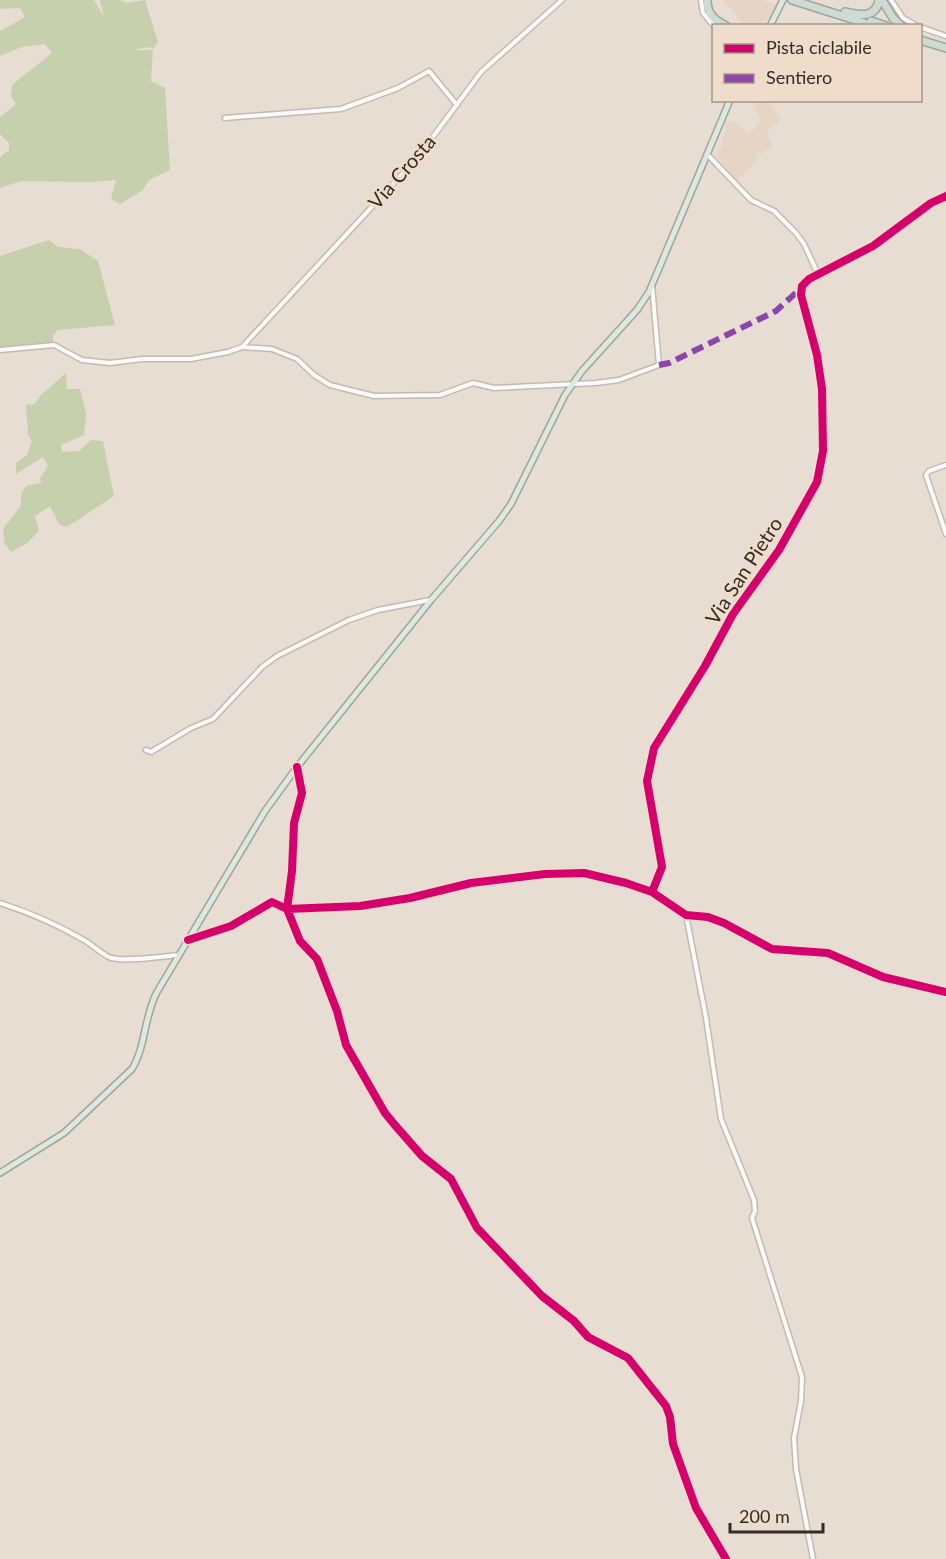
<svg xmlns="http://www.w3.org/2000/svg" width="946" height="1559" font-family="Lato,sans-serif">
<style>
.built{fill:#e6d4c4}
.green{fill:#c7d0ac}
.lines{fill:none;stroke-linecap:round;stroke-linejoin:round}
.minor-casing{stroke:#c2bab3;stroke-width:7}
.major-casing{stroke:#9ca79a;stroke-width:8}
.highway-casing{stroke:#9ca79a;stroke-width:10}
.minor{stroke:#fbfaf8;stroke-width:4}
.major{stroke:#dfe7e1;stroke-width:5}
.highway{stroke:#cedbd2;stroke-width:7}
.quiet{stroke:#8e44ad;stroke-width:6;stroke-dasharray:12 6;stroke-linecap:butt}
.cycleway-casing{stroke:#efdccb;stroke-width:11}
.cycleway{stroke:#d6006c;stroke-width:8}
.labels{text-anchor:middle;stroke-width:6;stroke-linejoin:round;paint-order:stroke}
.street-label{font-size:20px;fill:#332c26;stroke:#efdccb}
</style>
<rect width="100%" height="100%" fill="#e7ddd3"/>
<!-- built -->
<path class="built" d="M723 0H762L778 5 765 23 760 25H745Z
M752 101H769L781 120 766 131 774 147 756 155 757 160 736 181 727 172 728 169 717 157 723 143 722 142 727 123H730L733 120 748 134 761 121Z"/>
<!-- green -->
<path class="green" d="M0 0H94L104 17 100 0H120L127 3 145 0 158 42 153 49 150 47 131 50H153L151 81 165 88 170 170 149 180 143 190 120 204 111 199 116 180 90 182 21 181 0 188V157L9 150V143L0 134V117L16 104 11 96 12 85 52 53 45 44 22 47 0 56V31L25 17 20 8 0 9Z
M49 240 58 247 80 249 98 261 115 325 58 330 53 335V343H34L0 349V256Z
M66 373 67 389H80L86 414 84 435 61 445 62 452 79 451 91 440 103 441 114 496 67 527 59 524 50 506 35 516 39 531 27 543 11 552 5 544 3 529 20 507 22 491 28 485 41 483 40 478 48 466 43 457 16 474V463L27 455 32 441 28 435 26 405 35 404 41 395Z"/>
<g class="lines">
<!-- minor casing -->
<g class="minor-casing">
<path id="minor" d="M701 0 703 13 714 26
M891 0 903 18 917 26
M920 27 946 36
M225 118 341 109 398 88 429 71 457 105
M707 154 751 200 774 211 796 233 804 244 818 274
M243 346 418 157 481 72 562 0
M0 350 54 345 82 360 110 363 142 359H191L228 352 242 347 272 349 297 359 314 375 330 385 374 396 440 395 473 383 494 388 596 383 619 380 659 365 652 285
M946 465 929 471 926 475 946 534
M146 750 151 752 191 728 213 719 262 667 277 656 349 620 378 610 430 600
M297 767 302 793 294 823 292 871 287 909 360 906 410 898 471 883 545 874 584 873 626 883 652 892 686 915 708 917 724 923 772 949 828 953 883 977 946 992
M652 892 662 867 647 781 654 748 705 666 733 614 779 550 817 482 823 451 822 389 817 355 801 295 802 286 809 279 873 246 931 203 946 196
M0 903C28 912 56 924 82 939 90 943 102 954 109 957 121 963 164 956 179 955
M686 915 706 1018 721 1119 754 1200 755 1211 752 1218 802 1377 801 1401 794 1438 796 1469 813 1559
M188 940 231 926 272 902 287 909 300 941 317 959 337 1011 346 1045 385 1113 394 1124 422 1156 451 1179 477 1228 542 1296 574 1321 588 1337 628 1358 666 1406 670 1417 673 1444 696 1508 726 1559"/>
</g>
<!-- major casing -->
<g class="major-casing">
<path id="major" d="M770 26 783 0
M0 1173 64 1133 132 1069C146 1046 144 1016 157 992L265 811 297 767 431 600 499 521 511 504 565 395 582 371 637 310 649 292 730 100"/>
</g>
<!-- highway casing -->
<g class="highway-casing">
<path id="highway" d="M707 0C707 14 714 20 726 26
M792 0 874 26
M882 0 893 18 901 26
M845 12C859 15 876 19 879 0
M871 21 886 26
M920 40 946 48"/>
</g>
<!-- minor -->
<use href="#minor" class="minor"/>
<!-- major -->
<use href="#major" class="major"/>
<!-- highway -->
<use href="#highway" class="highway"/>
<!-- quiet -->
<path class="quiet" d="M659 365 669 363 776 311 800 289"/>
<!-- cycleway casing -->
<g class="cycleway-casing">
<path id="cycleway" d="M297 767 302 793 294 823 292 871 287 909 360 906 410 898 471 883 545 874 584 873 626 883 652 892 686 915 708 917 724 923 772 949 828 953 883 977 946 992
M652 892 662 867 647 781 654 748 705 666 733 614 779 550 817 482 823 451 822 389 817 355 801 295 802 286 809 279 873 246 931 203 946 196
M188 940 231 926 272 902 287 909 300 941 317 959 337 1011 346 1045 385 1113 394 1124 422 1156 451 1179 477 1228 542 1296 574 1321 588 1337 628 1358 666 1406 670 1417 673 1444 696 1508 726 1559"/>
</g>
<!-- cycleway -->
<use href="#cycleway" class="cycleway"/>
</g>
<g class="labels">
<!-- street labels -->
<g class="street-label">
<text transform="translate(402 172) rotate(-49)" y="7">Via Crosta</text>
<text transform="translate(744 571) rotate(-57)" y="7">Via San Pietro</text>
</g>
</g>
<!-- legend -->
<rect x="712" y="24" width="210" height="78" fill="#efdccb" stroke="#a49689" stroke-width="1.5"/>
<rect x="724" y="44" width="30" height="9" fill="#d6006c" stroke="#a49689" stroke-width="1.5"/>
<text x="766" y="54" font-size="18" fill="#332c26">Pista ciclabile</text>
<rect x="724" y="74" width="30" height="9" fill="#8e44ad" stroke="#a49689" stroke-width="1.5"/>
<text x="766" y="84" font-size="18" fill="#332c26">Sentiero</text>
<!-- scale -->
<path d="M730 1523v9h93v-9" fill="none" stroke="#332c26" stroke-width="3"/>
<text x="739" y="1523" font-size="18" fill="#332c26" stroke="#efdccb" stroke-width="4.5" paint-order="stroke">200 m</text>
</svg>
